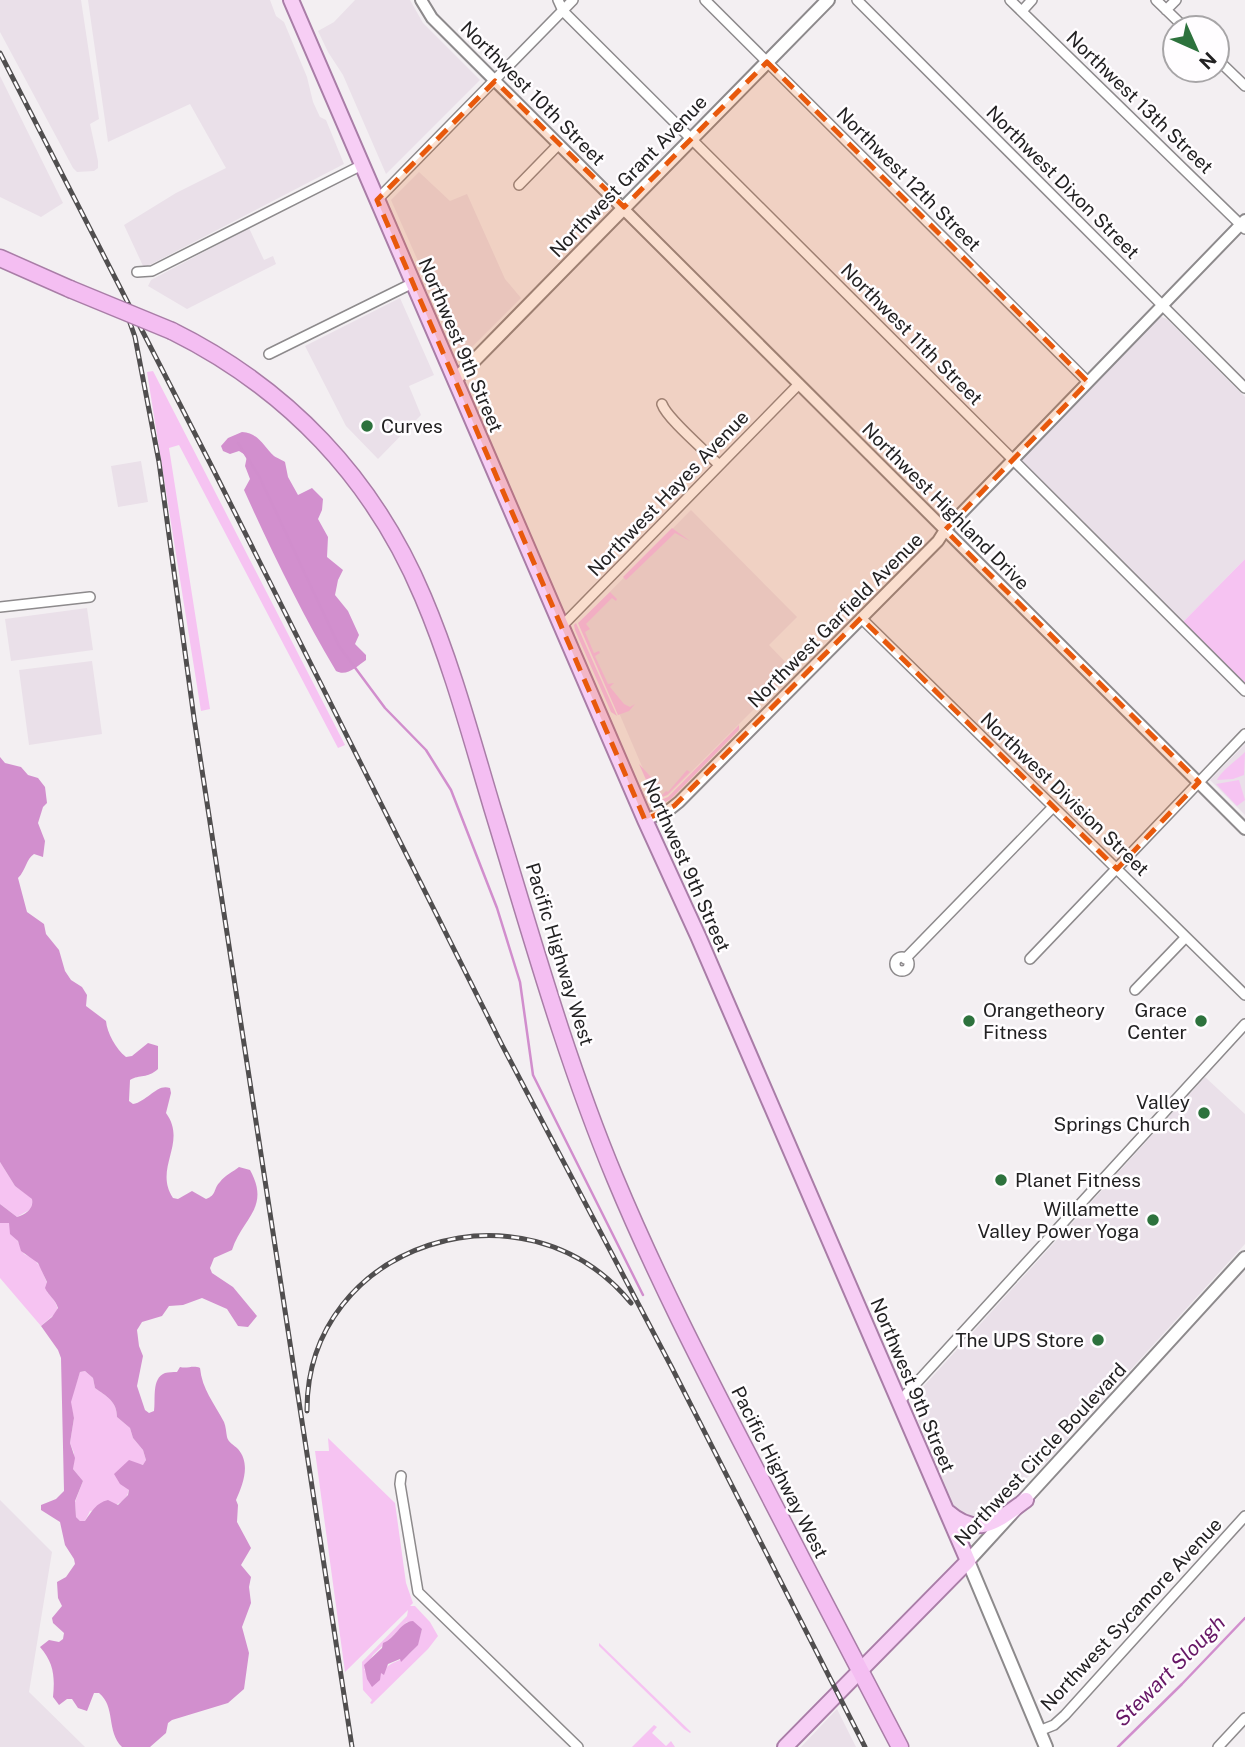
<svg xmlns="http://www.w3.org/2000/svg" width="1245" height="1747" font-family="'Public Sans',sans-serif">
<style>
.built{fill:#eae0e9}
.green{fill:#f6c3f2;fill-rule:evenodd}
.forest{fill:#d28fce;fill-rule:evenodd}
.water{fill:#d18ecd}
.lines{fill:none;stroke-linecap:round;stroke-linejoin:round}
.stream{stroke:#d18ecd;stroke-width:2.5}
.minor-casing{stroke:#8d8a8c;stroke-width:12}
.tertiary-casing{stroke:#8d8a8c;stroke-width:14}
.secondary-casing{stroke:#8d8a8c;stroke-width:16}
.primary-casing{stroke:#a97da7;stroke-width:18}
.trunk-casing{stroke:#a97da7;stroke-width:19}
.minor{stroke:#fff;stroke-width:9}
.tertiary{stroke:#fff;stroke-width:10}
.secondary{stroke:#fff;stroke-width:12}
.primary{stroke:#f7cef5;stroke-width:14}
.trunk{stroke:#f4bef2;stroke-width:16}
.rail-casing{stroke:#504e4f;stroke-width:5}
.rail{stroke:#fffdff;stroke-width:2.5;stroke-dasharray:8;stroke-linecap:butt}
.trunk-bridge-casing{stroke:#a97da7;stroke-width:19;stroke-linecap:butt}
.trunk-bridge{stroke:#f4bef2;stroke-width:16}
.marked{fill:#e8590c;fill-opacity:0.2;stroke:#e8590c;stroke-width:5;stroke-dasharray:14 9;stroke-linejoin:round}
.poi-dot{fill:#2d723d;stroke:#fffdff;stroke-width:2.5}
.labels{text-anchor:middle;stroke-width:5;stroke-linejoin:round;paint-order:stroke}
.street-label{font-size:19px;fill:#222122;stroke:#fffdff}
.poi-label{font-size:19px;fill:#222122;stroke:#fffdff;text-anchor:end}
.water-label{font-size:21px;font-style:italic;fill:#671766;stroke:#fffdff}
</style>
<rect width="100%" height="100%" fill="#f3eff2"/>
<!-- built -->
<path class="built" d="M0 0H81L99 119 90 124 98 161V168L94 171 77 172 73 168 0 32Z
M88 0H270L276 16 284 22 307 77 313 102 320 117 326 120 344 164 144 268 124 225 176 193 226 168 190 104 108 142Z
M355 0H410L423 23 480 80 386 174 343 75 328 52 318 31 334 22Z
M0 76 63 203 41 217 0 197Z
M419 172 450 201 467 194 505 279 521 298 461 358 391 200Z
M249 228 264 260 273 256 276 264 187 309 148 286 151 280Z
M400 298 434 375 409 386 421 415 378 459 346 426 305 346Z
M1159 316 1167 319 1245 397V559L1183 622 1021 460 1022 456Z
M141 461 148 502 118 507 111 466Z
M691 510 797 617 769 645 793 670 668 795 656 799 580 622Z
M87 608 93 650 11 661 5 619Z
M92 661 102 734 29 745 19 670Z
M1245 744V815L1210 780Z
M1205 1077 1245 1114V1244L1043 1466 1021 1482 985 1521 980 1523 956 1511 912 1406 913 1398Z
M0 1500 52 1552 29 1692 85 1747H0Z
M837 1709 856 1747H801Z"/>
<!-- green -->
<path class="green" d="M153 371 345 745 338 748 179 445 169 448 210 709 201 711 147 372Z
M672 528 690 541 675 533 626 580 623 577Z
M1245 559V684L1183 622Z
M610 592 617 599 616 601 612 598 586 624 590 629 585 632 594 653 599 651 600 653 595 656 608 684 614 683 610 687 624 704 630 707 635 704 629 711 618 715 578 623Z
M576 623 617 716 611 712 575 630 574 625Z
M739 725V730L671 799 658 806 656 802 668 797Z
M1245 752 1244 775 1233 779 1217 780C1220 772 1237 760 1245 752Z
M639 764 661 788 658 791 662 795 666 791 668 792 687 770 690 772 667 795 655 800Z
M1239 780 1245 800 1237 806 1216 784Z
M0 1162 15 1186 33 1199 31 1209 17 1217 0 1204Z
M4 1222 9 1223 24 1254 34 1259 41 1268 47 1283V1292C65 1312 57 1311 41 1326L0 1278V1223Z
M85 1371 93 1378 95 1388C106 1396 117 1401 117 1417L130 1428 133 1438 143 1450 146 1460 144 1465 138 1464 125 1485 129 1490C125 1507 105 1508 90 1511L85 1521H80L76 1517 75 1502 83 1481 73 1469 74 1453 70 1443 74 1418 70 1402 80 1372Z
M328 1438 395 1503 406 1583 413 1603 410 1606H415L430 1622 438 1636 428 1649 372 1704 370 1703 372 1700 363 1690 362 1662 407 1616 408 1610 345 1672 315 1451H329ZM407 1622 422 1629C419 1640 416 1650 405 1657 396 1663 389 1662 383 1672L364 1670 373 1655Z
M599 1643 691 1732 690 1733 684 1729 599 1646Z
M654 1725 657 1727 652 1733 666 1746 671 1741 675 1747H632Z"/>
<!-- forest -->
<path class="forest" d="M242 432C259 433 264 447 274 456 275 457 284 461 285 462L288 477 298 495 312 488 323 499 322 510 318 519 328 537 327 557 343 570 338 580 335 595 348 611 359 635 355 644 366 655V660C357 666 347 677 336 671 301 612 272 552 244 490L250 479 245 466 247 456 239 451 230 454 223 451 221 446 228 438Z
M0 757 5 763 21 767 28 775 38 778 45 787 47 803 43 807 38 823 45 841 43 857 34 854C26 859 26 870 18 878L27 912 44 924 46 934 59 950 65 971 71 980 82 987 87 995 86 1006 106 1021C107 1033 116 1049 126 1057L132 1056 148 1043 158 1046V1069C147 1079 140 1074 130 1080L129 1101 133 1104C148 1101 157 1083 170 1088L171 1093 166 1113C188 1143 153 1168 173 1198L178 1199 192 1191 206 1199C217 1195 213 1189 220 1182 225 1175 233 1172 239 1167L250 1170C271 1208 242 1218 232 1250L214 1258 210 1268 212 1273 233 1287 257 1316 248 1327 238 1326 227 1309 202 1298 183 1305 169 1306 162 1316 142 1322 137 1330 139 1346 143 1356 137 1386 145 1410 149 1413 154 1411C156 1401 151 1378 165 1373 169 1372 173 1372 177 1372L180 1367C187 1369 193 1365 200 1368 202 1389 214 1403 224 1422 226 1427 226 1432 227 1437 228 1442 234 1445 238 1449 251 1464 243 1484 236 1500L238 1505 237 1522 251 1548 241 1565 251 1577 249 1587 251 1603 242 1627 249 1653 244 1689 228 1703 172 1720 168 1723 166 1733 150 1747H122C106 1731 116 1707 99 1693H94L87 1711 78 1708 72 1699H67L59 1705 53 1697C55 1677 54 1663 40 1647L49 1640 59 1642 63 1639 64 1633 53 1623 52 1618 62 1606 58 1598 57 1582 66 1577 75 1564 74 1559 65 1545 60 1522 41 1510V1505L56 1499 64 1491 61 1358 58 1350 41 1326 52 1317 58 1308C56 1300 48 1295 45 1288L47 1282 38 1263 21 1251 18 1241 10 1234 9 1223H0V1204L17 1217C26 1214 34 1209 32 1199L15 1186 0 1162ZM85 1371 93 1378 95 1388C106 1396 117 1401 117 1417L130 1428 133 1438 143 1450 146 1460 143 1465 129 1460 114 1474 120 1484 129 1490 128 1495 118 1505 108 1500C96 1503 92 1511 85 1521H80L76 1517 75 1501 83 1481 73 1469 75 1458 70 1443 74 1418 71 1402 80 1372Z"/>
<!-- water -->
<path class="water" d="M413 1621 422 1629 418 1645 401 1662 400 1659 388 1664 384 1675 381 1673 380 1680 372 1687 367 1679 364 1665 382 1648 383 1643C395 1639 400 1622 413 1621Z"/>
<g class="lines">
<!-- stream -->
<path class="stream" d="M238 443 259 476 339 646 385 708 426 750 451 790 497 908 520 982 533 1075 643 1295
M1118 1747 1182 1684 1245 1618"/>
<!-- minor casing -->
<g class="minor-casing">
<path id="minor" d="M558 0 563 11 1245 691
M705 0 1088 382
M857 0 1245 388
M1010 0 1245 229
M1156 0 1185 28
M1166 10 1176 0
M1022 11 1032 0
M1217 59 1245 86
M519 185 559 144
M377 200 573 0
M137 272 152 271 362 165
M269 354 413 283
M662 404C667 419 707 452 719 465
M0 607 90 597
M861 618 1245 995
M562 626 799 384
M895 964a7 7 0 1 1 14 0a7 7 0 1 1-14 0Z
M905 959 1053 807
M1030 959 1245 734
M1135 990 1186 937
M899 1402 1245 1024
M401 1476 400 1484 418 1592 578 1747
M1039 1731 1054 1725 1065 1715 1245 1516
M1218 1747 1245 1718"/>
</g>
<!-- tertiary casing -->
<g class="tertiary-casing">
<path id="tertiary" d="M421 0 432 18 1245 829
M645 820 669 810 679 802 938 541 945 530 1245 220"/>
</g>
<!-- secondary casing -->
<g class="secondary-casing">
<path id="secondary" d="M455 380 828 0
M1046 1747 968 1561 1245 1258"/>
</g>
<!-- primary casing -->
<g class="primary-casing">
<path id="primary" d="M291 0 645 820 698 936 968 1561 785 1747
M948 1512C979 1539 998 1520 1026 1500"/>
</g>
<!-- trunk casing -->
<g class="trunk-casing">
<path id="trunk" d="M0 258 70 289
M172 331C287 388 373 478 423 597 452 665 471 737 492 807 530 931 565 1058 615 1178 657 1279 707 1375 757 1472 804 1564 852 1655 900 1747"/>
</g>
<!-- minor -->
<use href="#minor" class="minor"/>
<!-- tertiary -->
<use href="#tertiary" class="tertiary"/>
<!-- secondary -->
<use href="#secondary" class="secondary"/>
<!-- primary -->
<use href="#primary" class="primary"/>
<!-- trunk -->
<use href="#trunk" class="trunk"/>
<!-- rail casing -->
<g class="rail-casing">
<path id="rail" d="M0 53 212 467 502 1045 672 1368 865 1747
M129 320 135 337 159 462 194 718 352 1747
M307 1411C306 1243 525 1173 631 1303"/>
</g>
<!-- rail -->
<use href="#rail" class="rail"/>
<!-- trunk-bridge casing -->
<g class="trunk-bridge-casing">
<path id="trunk-bridge" d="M70 289 172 331"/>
</g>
<!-- trunk-bridge -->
<use href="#trunk-bridge" class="trunk-bridge"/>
</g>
<!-- marked area -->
<path class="marked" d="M767 62 1088 382 945 530 1199 782 1117 869 861 618 674 806 645 820 377 200 495 81 624 207Z"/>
<!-- markers -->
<g class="poi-dot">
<circle cx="367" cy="426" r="7"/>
<circle cx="969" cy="1021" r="7"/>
<circle cx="1201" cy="1021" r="7"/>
<circle cx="1204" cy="1113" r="7"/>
<circle cx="1001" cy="1180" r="7"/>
<circle cx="1153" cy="1220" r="7"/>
<circle cx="1098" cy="1340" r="7"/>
</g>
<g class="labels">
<!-- street labels -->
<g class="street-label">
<text transform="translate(533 93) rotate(45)" y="7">Northwest 10th Street</text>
<text transform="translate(1140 102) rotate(44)" y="7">Northwest 13th Street</text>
<text transform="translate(628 176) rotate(-46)" y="7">Northwest Grant Avenue</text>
<text transform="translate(909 179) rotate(45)" y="7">Northwest 12th Street</text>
<text transform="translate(1063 182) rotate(45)" y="7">Northwest Dixon Street</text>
<text transform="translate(912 334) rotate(45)" y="7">Northwest 11th Street</text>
<text transform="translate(461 345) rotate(67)" y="7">Northwest 9th Street</text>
<text transform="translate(668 493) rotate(-46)" y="7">Northwest Hayes Avenue</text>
<text transform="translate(946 506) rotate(45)" y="7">Northwest Highland Drive</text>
<text transform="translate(835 620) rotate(-45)" y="7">Northwest Garfield Avenue</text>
<text transform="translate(1065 794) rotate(44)" y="7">Northwest Division Street</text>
<text transform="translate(687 865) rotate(66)" y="7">Northwest 9th Street</text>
<text transform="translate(560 954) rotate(73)" y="7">Pacific Highway West</text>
<text transform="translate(913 1385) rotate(67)" y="7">Northwest 9th Street</text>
<text transform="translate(1040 1454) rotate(-47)" y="7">Northwest Circle Boulevard</text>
<text transform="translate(780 1472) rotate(63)" y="7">Pacific Highway West</text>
<text transform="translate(1131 1614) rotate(-47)" y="7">Northwest Sycamore Avenue</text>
</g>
<!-- poi labels -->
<g class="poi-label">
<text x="381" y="433" text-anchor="start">Curves</text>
<text x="983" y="1017" text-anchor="start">Orangetheory<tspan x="983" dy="22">Fitness</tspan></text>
<text x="1187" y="1017">Grace<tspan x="1187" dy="22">Center</tspan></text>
<text x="1190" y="1109">Valley<tspan x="1190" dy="22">Springs Church</tspan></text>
<text x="1015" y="1187" text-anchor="start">Planet Fitness</text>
<text x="1139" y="1216">Willamette<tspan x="1139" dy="22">Valley Power Yoga</tspan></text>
<text x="1084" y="1347">The UPS Store</text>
</g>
<!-- water labels -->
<g class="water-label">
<text transform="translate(1170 1671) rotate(-45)" y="7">Stewart Slough</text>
</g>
</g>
<!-- north arrow -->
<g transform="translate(1196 49) rotate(135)"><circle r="33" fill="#fffdff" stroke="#a7a5a7" stroke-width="2"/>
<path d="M0-5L12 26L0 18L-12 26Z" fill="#2d723d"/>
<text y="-10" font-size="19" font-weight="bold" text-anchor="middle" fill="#222122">N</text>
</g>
</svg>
